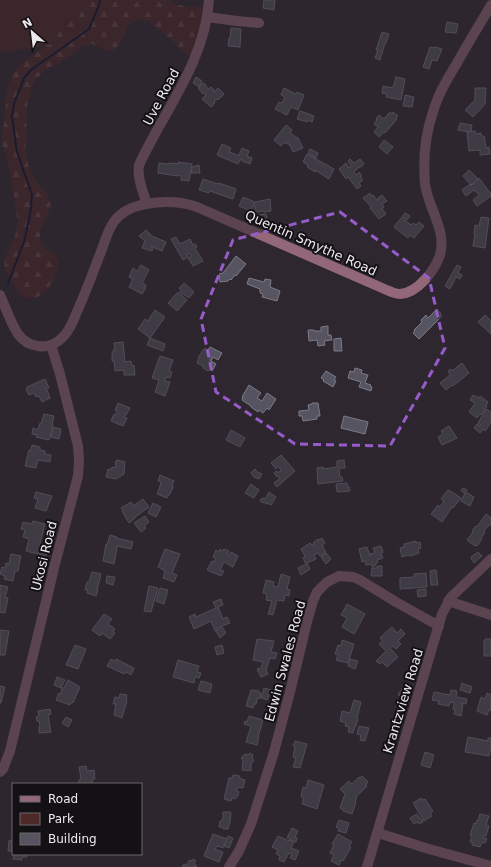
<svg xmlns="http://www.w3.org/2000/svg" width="491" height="867" viewBox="0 0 491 867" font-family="'DejaVu Sans',sans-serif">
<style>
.forest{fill:url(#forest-firs)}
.park{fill:#4d2927}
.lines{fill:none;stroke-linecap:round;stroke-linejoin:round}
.stream{stroke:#030f31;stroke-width:2}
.building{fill:#565460;stroke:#7c7a86}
.minor{stroke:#926879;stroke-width:10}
.marked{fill:none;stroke:#985bca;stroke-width:3;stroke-dasharray:8 5;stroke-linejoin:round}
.labels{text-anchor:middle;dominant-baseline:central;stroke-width:4;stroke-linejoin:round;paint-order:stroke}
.street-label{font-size:13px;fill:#ede8ed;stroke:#141115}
</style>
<defs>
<pattern id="forest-firs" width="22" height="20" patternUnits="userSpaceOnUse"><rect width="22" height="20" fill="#4d2927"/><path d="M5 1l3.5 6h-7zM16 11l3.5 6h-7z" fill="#674847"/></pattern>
</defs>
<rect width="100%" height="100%" fill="#2e272f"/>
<path class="forest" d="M80,0H169L176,4L188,7L195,6L208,9L196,55H189L182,50L169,38L149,21L138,20L129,23L121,42L115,50L108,51L93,44L81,47L59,64L47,68L36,79L32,87L27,105L26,135V157L31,174L39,185L47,193L51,205L45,221L40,231V240L46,250L54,254L59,261L57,268L52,283L44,293L36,298H27L22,296L16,288L5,271L4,260L15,236L18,223L9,166L6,155L2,143L7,89L12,76L18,66L45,46L72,17Z"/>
<path class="park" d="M0,0H80L72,17L45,46L0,53Z"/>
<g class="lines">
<path class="stream" d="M8,283L24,242L29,219L31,208L32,195L17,152L12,116L14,104L24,78L31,70L89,29L99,5L100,0"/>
</g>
<g class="building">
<path d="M264,0H275L274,10L263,8Z"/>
<path d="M447,22L458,24L456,33L445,32Z"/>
<path d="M231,28L241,29L240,47L228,46L229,38H230Z"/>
<path d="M382,32L389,34L386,43H385L380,60L375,58L378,50H376Z"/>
<path d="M430,47L435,48V47L442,49L437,61L432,60L429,69L423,67Z"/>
<path d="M196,77L202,81L199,87L193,83Z"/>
<path d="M396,77L405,79L401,100L386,97L387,94L382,93L383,86L393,88Z"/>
<path d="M203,83L205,84L208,89L211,87L214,90L213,91L214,92L218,88L224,94L218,100L217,99L214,102L215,103L211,107L202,99L206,95L204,93L203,94L198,88Z"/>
<path d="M284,88L296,94L297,92L304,95L298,110L291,107L287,115L275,109L279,102L282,103L285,97L281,95Z"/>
<path d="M475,88H486L485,104L473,117L465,110L475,100Z"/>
<path d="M405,95L414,97L412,107L403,106Z"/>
<path d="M300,111L314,116L312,122L308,120L307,122L297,119Z"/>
<path d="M390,112L392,114L393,112L398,116L396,118L397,119L385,133L384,132L379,137L374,132L378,127L374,124L377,120L376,119L379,115L384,119Z"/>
<path d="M460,123L472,125L471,131H469V132L458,130Z"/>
<path d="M286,125L292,130L290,133L298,138L303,148L293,152L290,145L286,143H283L281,146L274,140Z"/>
<path d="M475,131V134L481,133V136H484L486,148L489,147L490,154L480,155V150L469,151L467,132Z"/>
<path d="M384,140L393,147L387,154L379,147Z"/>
<path d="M222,144L231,148L229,152L237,155H239L242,148L249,151L247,156L252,158L250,164L242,161L243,160L241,159L238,164L217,155Z"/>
<path d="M310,149L318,153L316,158L308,153Z"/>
<path d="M307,154L334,169L329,179L315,170V172L307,167L308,165L303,162Z"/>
<path d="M350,159L354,163L360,159L364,164L359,168V167L354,172L356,175L359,172L361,175V178L363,180L359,183L361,186L357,189L348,177L346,179L339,169L346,163L349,168L351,166L348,161Z"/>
<path d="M178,162L192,164L189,181L181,180V176L179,175L178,176L158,173L159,163L168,164L169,163L178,164Z"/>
<path d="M199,165L200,173H191L192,167Z"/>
<path d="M469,170L478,179L471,185L463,176Z"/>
<path d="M479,178L491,194V196L477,206L473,200L479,195L477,192H476L474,190L466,196L462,190L470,184L471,186Z"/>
<path d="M203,179L218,184L219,183L236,189L233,199L210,191L209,193L199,190Z"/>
<path d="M370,193L372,196L373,195L377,200L379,199L378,198L382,195L387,201L382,204L384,207L382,209L386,214L379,219L370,208L371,207L363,198Z"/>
<path d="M243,197L255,202L251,211L239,206Z"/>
<path d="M270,199L271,211L264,212V211L256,212L254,205L255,202Z"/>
<path d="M405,213L410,216L407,220L405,218L403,220L404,221L405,220L411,225L413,223L416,225L419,222L424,226L414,238L410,235L408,238L394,227Z"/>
<path d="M266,214L267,218L263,219L264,222L258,223L256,215Z"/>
<path d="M481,217L489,218L485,248L473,246L475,234H474L475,225L479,226Z"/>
<path d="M146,230L152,236L166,242L162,251L152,247L151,248L153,249L152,251L142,248L145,241L139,236Z"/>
<path d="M176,237L180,244L190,239L193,245L195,244L197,247L195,248L203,261L193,266L188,258L191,257L190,253L187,255L188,257L183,260L171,239Z"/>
<path d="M236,256L246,264L236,276L235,275L231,280L230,279L228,281L220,282L219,274L223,273Z"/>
<path d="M141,265L149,270L142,283L146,285L145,287L146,288L142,294L129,287L133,279L129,277L133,268L137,271Z"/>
<path d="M457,265L461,267L458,273L462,275L460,279L456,277L450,289L445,286Z"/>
<path d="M249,278L264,282L265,279L271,280L270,287L280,291L277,301L262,297L263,294L260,293V289L247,284Z"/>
<path d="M184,283L194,292L189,298L180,292L181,290L179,288Z"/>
<path d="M178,292L187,300L177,311L168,303Z"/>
<path d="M155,310L165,317L150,338L138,329L145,319L148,321Z"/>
<path d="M436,310L437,311H438L441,313L440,314L442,316L419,339L413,333L415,331L414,330L422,322L421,320L426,315L428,318Z"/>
<path d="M485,315L491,321V334L478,322Z"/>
<path d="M328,326V335H331L332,340L324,341L325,345L318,346L317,340L309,341L308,330H314V331H321V327Z"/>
<path d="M150,338L165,344L163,351L147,345Z"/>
<path d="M341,338L342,351H334V339Z"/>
<path d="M123,342L125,362L131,361L132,366L134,365L135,375H124V370L115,371L114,361H112V353L113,352V350H115L114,343Z"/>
<path d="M210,347L222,353L218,360L213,357L211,361L216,364L212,371L209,370L208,371L203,368L204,367L197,363L199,358H198L203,350H204L205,348L208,350Z"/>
<path d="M160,356L173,360L169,371L172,372L170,378L166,377L165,381L170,382L165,396L155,392L159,380L152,378Z"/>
<path d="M462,363L469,373L453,386L452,385L446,390L440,383L450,375L448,371L451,369L452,371Z"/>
<path d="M355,368L362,370L361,373L368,375L365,383L371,385L370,386L372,387L371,391L359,387L361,382L348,378L350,371L354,372Z"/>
<path d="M326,371L336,377L334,380L336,381L333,387L323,381L324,380L321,378Z"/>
<path d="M45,379L49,388L45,389L46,391L47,390L50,398L42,402L39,396L36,397L34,393L29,395L26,390L27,387Z"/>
<path d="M249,385L261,393L257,398L262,401L267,393L276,399L269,410L267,408L263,413L259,410L258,412L251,407V406L242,400L243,397H242Z"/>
<path d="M473,395L479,398L480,396L488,402L486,405L487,406L481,415L480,414L477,418L469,412L475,403L470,400Z"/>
<path d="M118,403L130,408L126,415H125L124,417L127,418L123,426L111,421L114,414L116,415L117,411L115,410Z"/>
<path d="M312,403H318L320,416H317V419L303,421L302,416H299V411L309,410L308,405L312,404Z"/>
<path d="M486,409L491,412V422L485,431L483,429L480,433L474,428L477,424L480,426L481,425L478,423Z"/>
<path d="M44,414L54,416L52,425H53L49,440L36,437L37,435L32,434L33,428L38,430L40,423L41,424Z"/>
<path d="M344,416L368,422L365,434L341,428Z"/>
<path d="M449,426L457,438L442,445L438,437L443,434L441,431Z"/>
<path d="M53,427L61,429L59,439L51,437Z"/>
<path d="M231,430L245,438L240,447L226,440Z"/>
<path d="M32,445L40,447V450L45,451V454L51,455L50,462L38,460L36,468L25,466L29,450H31Z"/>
<path d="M281,455L295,471L277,487L274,483L280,478L278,476L277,477L274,473L277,471L278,473L281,470L278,466L276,469L271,463Z"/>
<path d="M117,460L125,462L124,474L116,479L106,477L108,469L110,470L111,468L117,466L115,464L116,461Z"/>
<path d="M344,460L345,468H339L340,477H342L343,481L318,484L317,468L323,467V469L337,467V461Z"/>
<path d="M255,469L257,472L262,474L259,479L254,477L251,473Z"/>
<path d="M160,475L174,481L172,485L173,486V488L170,494H169L167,498L157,494L160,486L161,482L158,481Z"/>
<path d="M347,483L348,487H349L350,491L337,492L336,484Z"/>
<path d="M251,484L259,490L254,498L245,493Z"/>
<path d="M463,488L467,490L466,492L474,497L470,506L461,501L465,493L461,491Z"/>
<path d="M448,490L452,492L461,498L453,508L452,507L442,522L431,514L438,505L440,507L444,501L441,499Z"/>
<path d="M36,492L52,496L46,511L35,508L38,499L34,498Z"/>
<path d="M269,492L276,497L271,505L267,503V504L263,502V503L260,501L262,498L265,499Z"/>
<path d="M143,499L149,507L135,517L134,519L129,523L122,511H123L121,508L131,502L133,506Z"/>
<path d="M153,503L161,507L156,517L148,513Z"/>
<path d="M486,514L491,518V524L489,526H488L484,531L485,532L481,538L482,539L477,546L476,545L475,546L467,540L473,532L472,531L476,526L477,527Z"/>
<path d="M145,516L149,522L144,526L146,528L141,532L134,523Z"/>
<path d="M33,521L45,524L39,547L48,549L46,556L26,551L29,539L23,537L25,530L21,529L23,522L32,524Z"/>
<path d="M110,535L117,537L116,538L133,542L131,549L117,546L116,548H117L114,564L103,561L106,544L107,545Z"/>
<path d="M322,538L325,543L322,545L326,553L320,556L318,553L314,555L316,559L307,563L310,569L301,575L298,568L306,564L303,558L305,556L301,549L310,543L312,545L314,544L313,543L318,539L319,540Z"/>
<path d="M416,541V543L420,542L421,548L418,549L419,553L410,556L408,555L402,557L400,548L404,547V544Z"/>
<path d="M381,546L383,552L381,553L383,558L377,560L378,562L376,563V565L372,567V564L366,565L365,561L362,562L359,549L367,547L370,556V554L375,553L373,548Z"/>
<path d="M165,549L180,554L172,573L177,575L174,582L163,578L165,572L164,571V570L158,567Z"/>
<path d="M220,549L223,551L224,549L229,551L227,555L229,556L231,552L238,556L233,567L224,562L220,570L224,571L221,576L207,570L212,561L214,562L216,558L213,557L216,550L219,552Z"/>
<path d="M478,552L482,556L474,563L471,559L472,558L471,557Z"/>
<path d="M326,553L331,559L326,564L321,557Z"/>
<path d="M11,554L21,556L18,571H15L13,581L4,579L5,576L0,574L2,567L5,568L6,563L9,564Z"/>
<path d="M377,566H382V576H371L372,568H377Z"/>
<path d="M436,570L438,585H431L430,571Z"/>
<path d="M92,572L101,574L97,590H98L96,596L87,593L88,590H85L87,582H89Z"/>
<path d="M426,573L427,587L400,589V578L414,577V574Z"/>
<path d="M281,574L290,577L287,589L290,590L289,596L285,595L284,601L277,600L273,615L268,614L272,601L266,600L267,594L263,593L266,580L274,582L273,586L278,587Z"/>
<path d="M107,576L115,577L113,585L106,583Z"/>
<path d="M0,585L8,587L5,597L8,598L5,613L0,612Z"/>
<path d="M149,586L158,588L151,612L144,611Z"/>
<path d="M160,588L168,590L164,604L156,601Z"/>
<path d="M426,589V596L418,597L417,590Z"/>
<path d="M221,599L223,605L218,607L223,619L227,617L230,623L217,628L218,630L215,631L211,621L194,629L189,617L195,614L196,617L216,608L213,602Z"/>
<path d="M347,604L365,614L354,634L342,627L347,618L341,615Z"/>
<path d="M104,614L112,619L108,624L115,629L113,631L115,633L110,639L102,633L100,636L92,630Z"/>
<path d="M222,627L226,633L220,638L216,631Z"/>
<path d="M392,627L397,633L401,629L405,634L398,641L401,644L396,649L392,646L390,648L398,657L387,667L382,662L380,664L376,661L386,651L379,644L383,641L380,638Z"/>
<path d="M0,630L9,631L5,655H0Z"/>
<path d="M257,639L274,641L271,652L277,653L275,659L270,658L266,670L268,674L261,677L257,669L261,668L263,662L253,660Z"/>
<path d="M485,639H491V656H484V641H485Z"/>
<path d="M342,640L354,644L348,663L336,660L338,655L335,654L338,645L341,646Z"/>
<path d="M75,645L86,649L78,669L66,665Z"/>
<path d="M222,645L224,653L217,655L215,647Z"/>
<path d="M111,659L115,661L116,659L134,668L131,675L126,672L124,674L107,666Z"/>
<path d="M350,659L358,661L355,669L348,666Z"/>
<path d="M178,660L199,666L197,672L201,673L199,678L195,677L194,683L173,677Z"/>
<path d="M57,677L65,680L61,688L54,685Z"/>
<path d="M68,680L80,687L73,703L72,702L70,705L56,700L59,693L61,694L62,688H64Z"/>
<path d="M201,681L212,684L210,693L198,690Z"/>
<path d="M462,683L472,687L470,693L460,690Z"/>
<path d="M0,686L5,687L1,703H0Z"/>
<path d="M403,687L410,691L406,699L398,695Z"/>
<path d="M264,688L271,690L267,700L261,698Z"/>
<path d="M251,690L259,691L258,692L261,693L260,698L257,699L256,704H254L253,708L246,706Z"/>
<path d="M451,690L457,691L456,697L467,699L466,704L461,703V704L463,705L461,716L454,714L455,710L453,709L454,703L450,702L449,706L438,704L439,701L432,700L434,692L450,695Z"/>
<path d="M487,693L491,695V710H489L487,715L477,711L481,697L485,699Z"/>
<path d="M120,694L127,695L126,701H127L122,718L114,715L116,704H113L115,697L119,698Z"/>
<path d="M354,700L361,702L357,718H358L356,726H355L353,733L348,732L349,727L345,726L346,723L340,721L342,711L350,713Z"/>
<path d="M50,709L51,714L48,715L51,732L39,733V727L40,726L39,721H37L36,717L39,716L38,711Z"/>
<path d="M249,716L263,720L258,737H259L257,745L246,742L251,726L244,724L245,721L247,722Z"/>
<path d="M66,717L72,720L68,727L62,723Z"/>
<path d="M359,726L369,728L365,741L360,740L361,738H360L361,735L357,734Z"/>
<path d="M468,737L488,741V738H491V746L489,756L465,752Z"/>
<path d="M295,741L307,744L300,768L293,767L296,758L293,757L295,747L293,746Z"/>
<path d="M425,752L434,755L430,768L421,765Z"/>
<path d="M250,753L253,755L252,758L254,760L251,764V771L242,770L243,760L241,758L245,754L248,755Z"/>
<path d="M86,766L87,771L94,770L95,779H92L93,784H79V780L81,779L79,767Z"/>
<path d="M233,775L240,776L239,778L245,780L243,788L238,787L237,790L236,789V791L239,792L238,796H237L235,799L232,798L231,801L224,799L229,778H232Z"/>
<path d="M362,776L368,782L366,785L367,786L357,796L355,802H356L352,814L343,811L344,810L340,808L345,794L340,789L349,781L352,784L359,777L360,778Z"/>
<path d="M308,780L324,785L317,809L302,804L304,797H301L303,787L306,788Z"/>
<path d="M421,798L422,800L425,799L433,811L430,813L432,816L424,821L413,803Z"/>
<path d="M223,812H230L231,813L230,822L228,829H223V827H219L220,821H222V819H223Z"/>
<path d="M417,814L421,820H422L423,822L419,824L417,822L414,824L410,818Z"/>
<path d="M480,814L489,816L486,825L489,826L486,836H484L483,838L487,839L485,843L482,842L480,847L472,845V842H470L472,835H470L474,823L476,824L477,820H478Z"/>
<path d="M339,820L349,823L346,833L338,831L339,828L336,827Z"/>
<path d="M292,828L298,831L295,837L297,838L296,842L287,838Z"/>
<path d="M213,834L227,839L223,848L217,846L215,849L223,852L219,862L204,856Z"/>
<path d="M338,834L352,842L349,846L351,847L343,861L341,860L339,865L331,861L334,855L330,853L334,845L332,844Z"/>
<path d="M228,836L233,838L229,848L224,846Z"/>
<path d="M278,836L289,841L290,840L294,842L291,848L299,851L295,860L290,858L292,854L289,853L284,862L279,860L280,856L276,854L278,850L272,847Z"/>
<path d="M9,840L13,841V851H8Z"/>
<path d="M14,854H27V857H22V860L13,859Z"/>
<path d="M193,859L196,861L194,864L197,866L196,867H182L184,864L186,865L190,860L191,861Z"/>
</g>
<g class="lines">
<g class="minor">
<path d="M207,17L237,21L259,23"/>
<path d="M147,204C143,192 137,178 139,165C144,154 150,143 156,132C179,91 206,49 209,0"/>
<path d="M0,295C6,308 10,322 18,334C23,341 30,345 38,346C48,348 56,344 63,337C69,331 73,322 76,314C86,292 94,270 102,249C106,238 110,224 119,216C137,200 175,199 197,207L389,291C392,292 396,294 400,294C418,293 435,270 440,255C447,230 428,208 425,184C423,160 425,135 433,112C438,94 448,78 457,63C468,43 480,24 491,5"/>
<path d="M448,601L491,615"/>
<path d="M0,772L3,769L10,751L55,564L78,476L79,461L78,446L60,374L51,345"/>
<path d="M378,833L429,849L491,866"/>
<path d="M229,867L239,851L251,824L274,752L290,692L307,622L313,601L317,592L327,582L339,576L353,577L360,580L396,602L439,626"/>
<path d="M367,867L442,614L451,597L491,559"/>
</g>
</g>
<path d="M0 0H491V867H0ZM340,212L429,278L445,348L390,446L295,444L216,392L201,319L233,240Z" fill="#2e272f" fill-opacity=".55" fill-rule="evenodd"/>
<path class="marked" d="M340,212L429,278L445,348L390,446L295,444L216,392L201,319L233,240Z"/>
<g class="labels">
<g class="street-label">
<text transform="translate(161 97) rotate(-62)">Uve Road</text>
<text transform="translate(311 243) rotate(24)">Quentin Smythe Road</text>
<text transform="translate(44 556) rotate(-76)">Ukosi Road</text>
<text transform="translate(285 661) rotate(-75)">Edwin Swales Road</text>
<text transform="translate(403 701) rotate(-73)">Krantzview Road</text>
</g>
</g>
<rect x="12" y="783" width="130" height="72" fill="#141115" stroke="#6b676b"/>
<rect x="20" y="796" width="20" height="6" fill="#926879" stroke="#6b676b"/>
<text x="48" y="803" font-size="12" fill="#ede8ed">Road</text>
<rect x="20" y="813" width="20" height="12" fill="#4d2927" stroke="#6b676b"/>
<text x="48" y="823" font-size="12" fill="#ede8ed">Park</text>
<rect x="20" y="833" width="20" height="12" fill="#565460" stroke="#6b676b"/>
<text x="48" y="843" font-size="12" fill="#ede8ed">Building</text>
<g transform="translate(32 32) rotate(332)" stroke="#141115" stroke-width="3" paint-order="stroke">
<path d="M0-3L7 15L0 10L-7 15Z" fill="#ede8ed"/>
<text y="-6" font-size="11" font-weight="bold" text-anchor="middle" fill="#ede8ed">N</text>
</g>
</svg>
